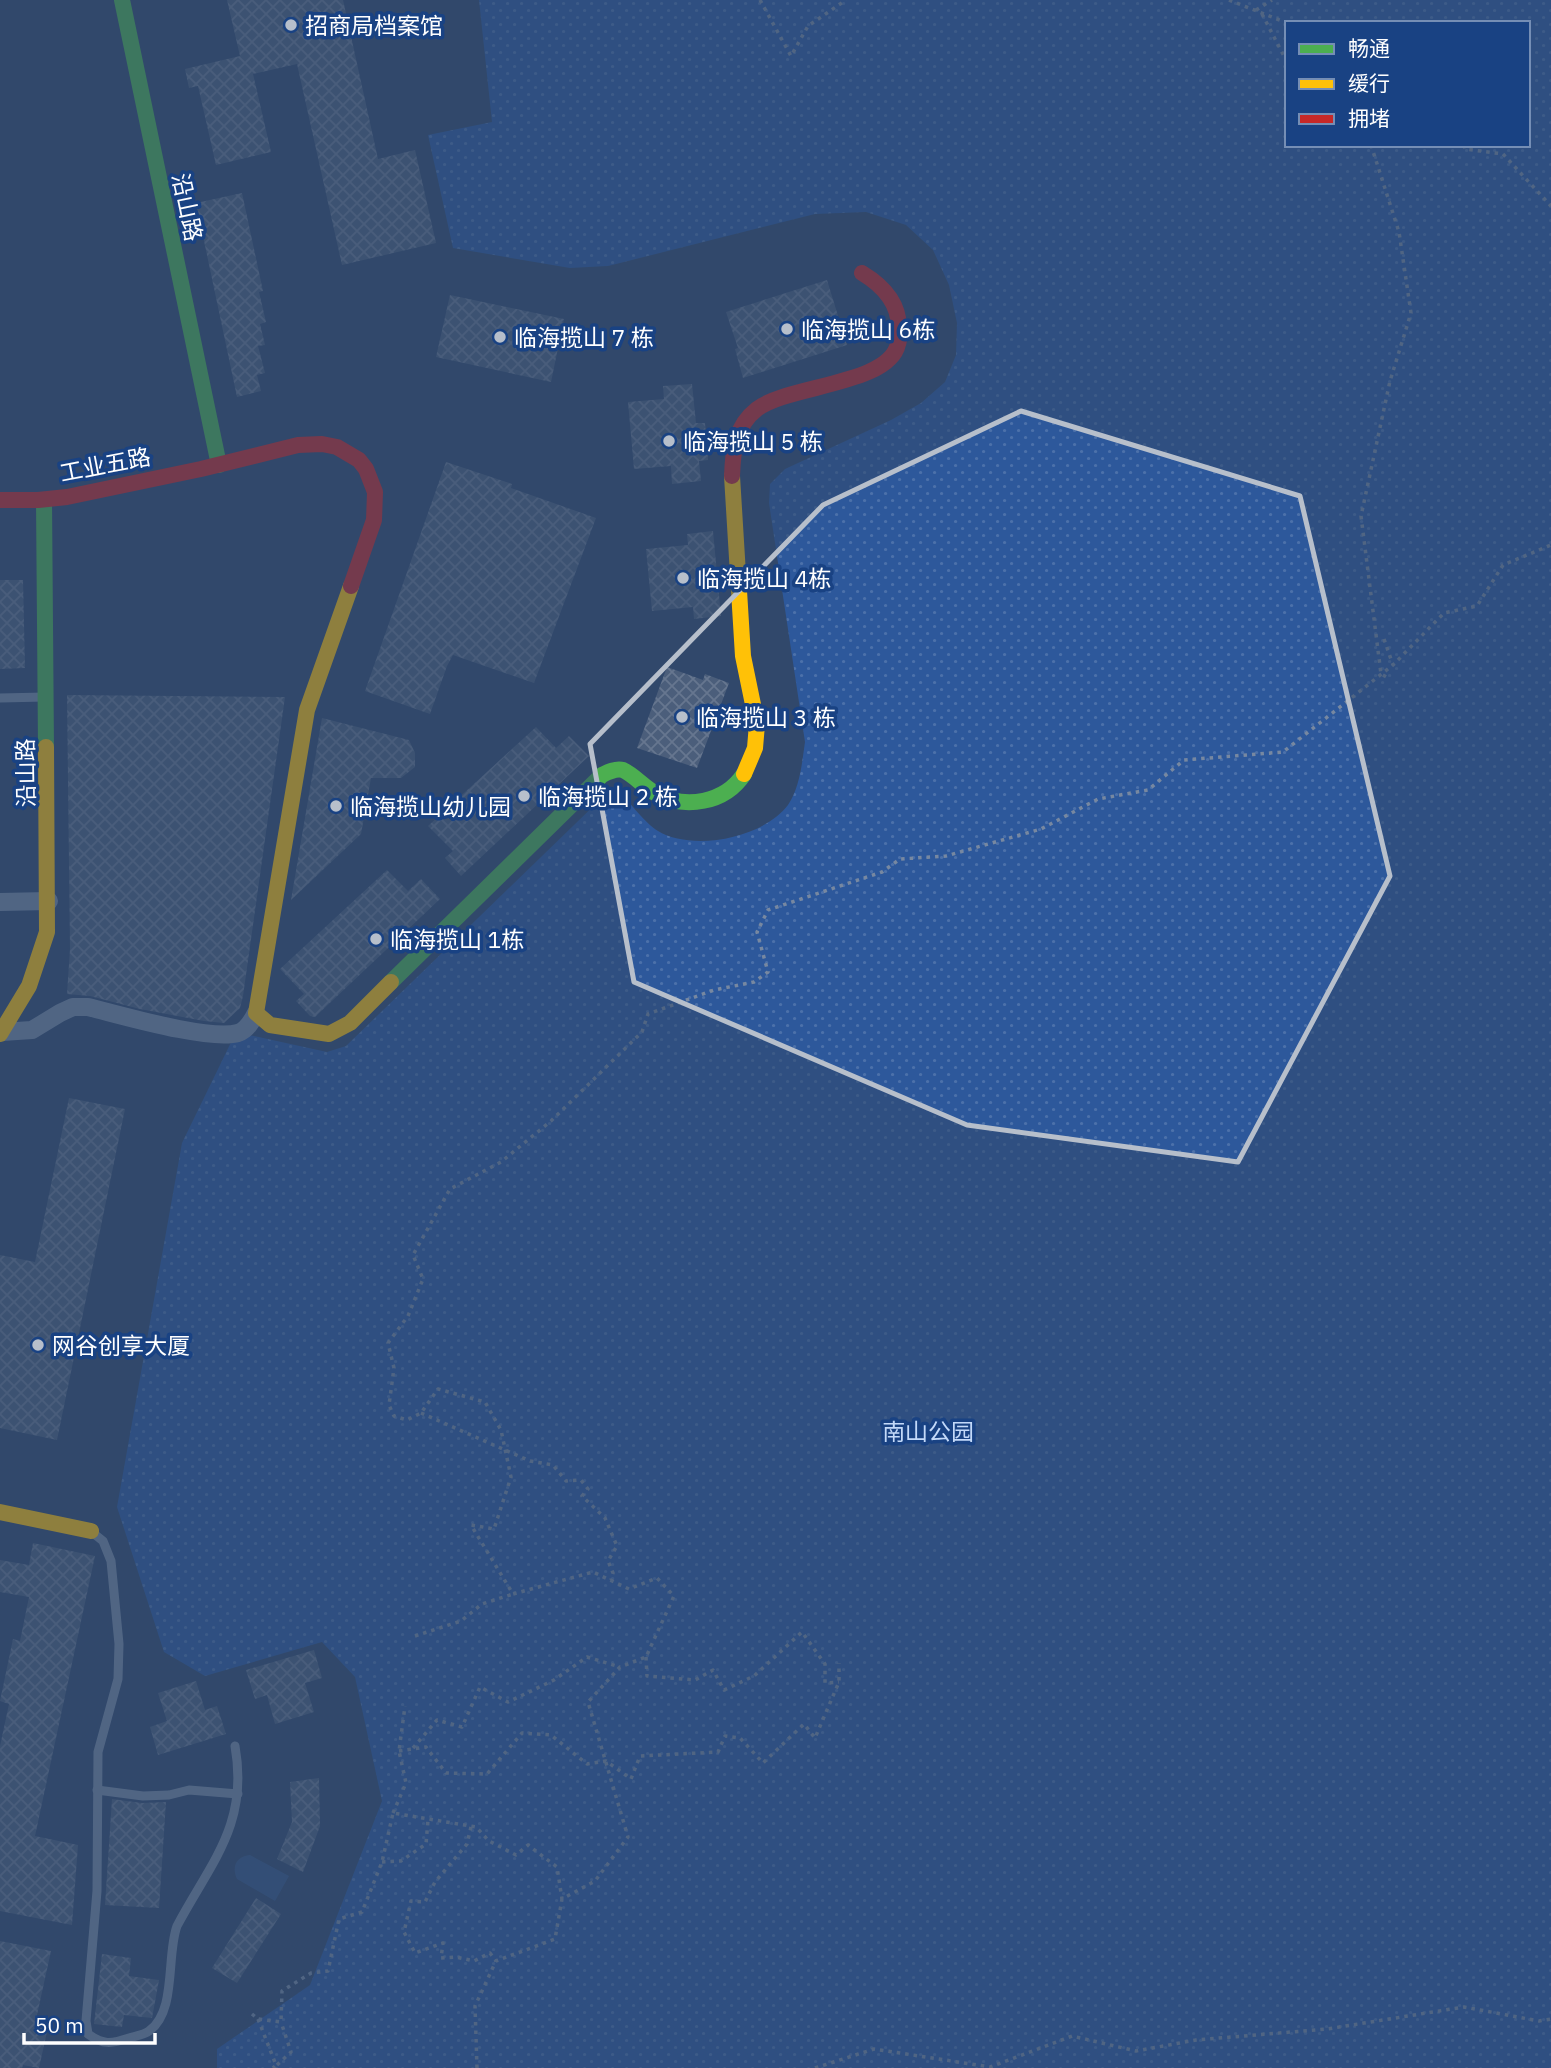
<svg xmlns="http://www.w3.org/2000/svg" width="1551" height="2068" viewBox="0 0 1551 2068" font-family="'IBM Plex Sans','Noto Sans SC',sans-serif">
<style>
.park{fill:url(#park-dots);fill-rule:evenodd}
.water{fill:#375684}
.building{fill:url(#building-cross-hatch)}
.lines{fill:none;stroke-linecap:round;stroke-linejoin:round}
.path{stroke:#7788a1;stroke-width:3.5;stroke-dasharray:3.5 5;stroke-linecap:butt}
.lane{stroke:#7788a1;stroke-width:9}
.street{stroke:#7788a1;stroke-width:18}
.fast{stroke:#4caf50;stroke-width:16}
.slow{stroke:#ffc107;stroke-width:16}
.jam{stroke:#c62828;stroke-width:16}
.marked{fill:none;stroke:#b7bfcb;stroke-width:5;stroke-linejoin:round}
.poi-dot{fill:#b7bfcb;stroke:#194283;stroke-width:2.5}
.labels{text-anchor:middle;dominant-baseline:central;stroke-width:7;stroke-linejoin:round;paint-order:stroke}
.poi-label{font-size:23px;fill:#fff;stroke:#194283;text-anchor:start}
.street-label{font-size:23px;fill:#fff;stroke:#194283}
.park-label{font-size:23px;fill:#c3d9f9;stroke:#194283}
</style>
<defs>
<pattern id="park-dots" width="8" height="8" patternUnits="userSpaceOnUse" patternTransform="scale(1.75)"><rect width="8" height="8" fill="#2d589b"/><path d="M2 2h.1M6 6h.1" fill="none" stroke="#4c71aa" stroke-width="1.8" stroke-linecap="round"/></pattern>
<pattern id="building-cross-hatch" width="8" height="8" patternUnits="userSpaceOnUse" patternTransform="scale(1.75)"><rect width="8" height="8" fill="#4b5e7b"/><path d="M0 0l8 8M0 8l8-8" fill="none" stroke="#66768f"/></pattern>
</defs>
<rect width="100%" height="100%" fill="#31486b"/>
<path class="park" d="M479,0H1551V2068H217V2049L310,1985L382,1801L355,1677L322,1642L205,1676L164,1652L117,1507L182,1143L238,1028L240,1033L327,1052L346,1046L607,793L620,792C630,803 646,824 658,831C693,852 763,838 788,805C800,787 802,763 805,742L769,503L770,484L785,469L891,420L921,403L945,382L956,355L957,323L949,285L933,250L906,225L866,212L815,214L608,266L570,268L453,248L428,135L492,122ZM1287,23H1528V145H1287Z"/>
<path class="water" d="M250,1855L289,1876L275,1901L237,1879C231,1866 237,1856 250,1855Z"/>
<g class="building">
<path d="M227,0H343L378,159L415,150L436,243L342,265L297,64L253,74L271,152L216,165L198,86L189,88L185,69L240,56Z"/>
<path d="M242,193L263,291L259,292L266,322L260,324L265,345L258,346L265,373L257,375L261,391L237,397L196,203Z"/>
<path d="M827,280L847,345L743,378L735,349L738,348L726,312Z"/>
<path d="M450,295L564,319L551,382L436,357Z"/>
<path d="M692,384L696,423H705L708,460L699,461L701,481L672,484L671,466L634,469L628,402L664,399L663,386Z"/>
<path d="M446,462L512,484L511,488L596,518L534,683L453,655L447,666L430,714L365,691Z"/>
<path d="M713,531L721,616L694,619L693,607L652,611L646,549L688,545L687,534Z"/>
<path d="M0,580H23L25,668L0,669Z"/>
<path d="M667,667L703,680L705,674L729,683L697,768L637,748Z"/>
<path d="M67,695L285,697L243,996L240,1008L224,1023L204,1021L140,1009L90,996L67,994L70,949Z"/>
<path d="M322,718L409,740L415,753V767L401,778H371L361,834L291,900Z"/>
<path d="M536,727L556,748L569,736L589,756L461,876L445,858L453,851L428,826Z"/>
<path d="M387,870L408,891L421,879L440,899L315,1017L310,1016L296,1001L304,994L280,969Z"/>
<path d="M69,1098L125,1109L57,1440L0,1428V1255L35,1262Z"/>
<path d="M33,1543L95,1556L35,1836L78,1845L72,1925L0,1911V1746L9,1704L0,1701L13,1639L20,1641L29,1597L0,1592V1560L29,1565Z"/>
<path d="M314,1650L322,1678L305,1683L314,1712L275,1724L267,1695L255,1699L246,1670Z"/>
<path d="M196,1681L205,1710L217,1706L226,1734L158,1755L150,1727L167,1721L158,1693Z"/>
<path d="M319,1778L320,1826L303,1872L277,1859L292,1822L290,1782Z"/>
<path d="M112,1799L142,1803L166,1802L159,1908L105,1905Z"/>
<path d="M256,1898L281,1914L237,1983L212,1968Z"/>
<path d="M0,1941L51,1951L35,2024L48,2027L39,2068L23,2065L22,2068H0Z"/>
<path d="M102,1954L131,1958L129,1976L159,1980L152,2018L124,2015L122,2027L94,2024Z"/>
</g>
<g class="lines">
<g class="path">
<path d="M760,0L791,56L808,26L846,0"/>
<path d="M1229,0L1287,23"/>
<path d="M1256,10L1272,0"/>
<path d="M1262,14L1287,62"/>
<path d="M1371,145L1399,232L1411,313L1390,381L1361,516L1381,674L1388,678"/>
<path d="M1464,145L1465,149L1503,154L1551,206"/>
<path d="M1384,639L1393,665"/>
<path d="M421,1413L530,1461L553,1465L566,1481L581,1480L588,1489L582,1496L605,1518L617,1546L608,1561L613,1573L611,1580"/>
<path d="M415,1636L461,1621L482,1604L513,1594"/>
<path d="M646,1657L647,1676L695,1680L713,1670L724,1690L754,1676L802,1632L825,1664V1683L839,1682"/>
<path d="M413,1748L437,1720L462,1727L480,1687L508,1702L554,1680L587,1657L620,1667"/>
<path d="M399,1751L426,1747L446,1773L487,1774L522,1733L551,1735L587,1764L606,1761L631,1779L640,1756L718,1752L725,1736L740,1738L763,1763L804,1724L815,1738L839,1682V1663"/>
<path d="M393,1813L406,1783L399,1751L405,1706"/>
<path d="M471,1827L467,1844L435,1882L425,1902L411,1901L404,1932L415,1953L443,1943L441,1958L456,1957L474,1961L490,1953L496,1961"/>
<path d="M382,1862L401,1861L426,1844L428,1820"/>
<path d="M252,2014L258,2019L281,2022L282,1991L311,1973L328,1971L339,1919L362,1912L382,1862L393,1813L476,1827L489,1841L516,1855L528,1845L557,1867L562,1899"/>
<path d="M258,2019L276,2065L273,2068"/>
<path d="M277,2065L291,2052L281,2022"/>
<path d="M477,2068L475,2006L496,1961L555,1939L562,1899L595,1881L628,1837L588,1702L620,1667L646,1657L674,1596L657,1578L629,1589L593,1572L513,1594L471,1525L494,1529L511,1477L501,1430L485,1402L438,1389L421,1413L407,1420L394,1416L389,1405L394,1368L388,1343L408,1316L423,1279L413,1255L450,1189L501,1162L551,1121L642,1032L648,1014L714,990L754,982L768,972L757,932L768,910L882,872L900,859L946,856L1041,829L1098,799L1148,790L1184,760L1283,752L1393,665L1444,613L1477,606L1503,565L1551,545"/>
<path d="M815,2068L874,2049L990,2067L1072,2036L1136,2051L1196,2040L1327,2029L1464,2007L1539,2021L1551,2019"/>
</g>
<g class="lane">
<path d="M0,698L45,697"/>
<path d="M93,1533L103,1541L111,1561L119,1644L118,1679L98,1752L97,1891L86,2021L88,2034C103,2045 111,2044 129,2038C135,2036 144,2035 149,2031C177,2011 166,1956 177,1926C211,1862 249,1825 235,1746"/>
<path d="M97,1790L143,1796L169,1795L189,1790L238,1794"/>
</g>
<g class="street">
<path d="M0,902L49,901"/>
<path d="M2,1032L32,1030L60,1013L73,1007H88C121,1015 209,1041 238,1033C247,1030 252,1021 256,1013"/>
</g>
<g class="fast">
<path d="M122,0L219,465"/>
<path d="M44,500L46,747"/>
<path d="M391,982L602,775C608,772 616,768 623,770C634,775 644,787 655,793C685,810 725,803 744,774"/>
</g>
<g class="slow">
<path d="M732,476L743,656L757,724L755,748L744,774"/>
<path d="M351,586L307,710L256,1013L270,1025L329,1034L350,1023L391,982"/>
<path d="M0,1034L29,986L47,932L46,747"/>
<path d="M0,1512L91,1531"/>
</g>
<g class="jam">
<path d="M732,476C733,450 735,426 757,409C788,385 889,385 898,344C900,339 899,333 899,328C899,303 882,285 862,273"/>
<path d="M0,500H38L67,497L201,469L298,445L322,444L337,447L359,460L366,469L375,492L374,520L351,586"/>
</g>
</g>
<path d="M0 0H1551V2068H0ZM1021,411L1300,496L1390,876L1238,1162L967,1125L634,982L590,744L823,505Z" fill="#31486b" fill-opacity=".55" fill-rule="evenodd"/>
<path class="marked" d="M1021,411L1300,496L1390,876L1238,1162L967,1125L634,982L590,744L823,505Z"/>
<g class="poi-dot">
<circle cx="291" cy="25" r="7"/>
<circle cx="787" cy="329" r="7"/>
<circle cx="500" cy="337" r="7"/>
<circle cx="669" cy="441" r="7"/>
<circle cx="683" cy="578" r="7"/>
<circle cx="682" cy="717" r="7"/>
<circle cx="524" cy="796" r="7"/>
<circle cx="336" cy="806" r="7"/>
<circle cx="376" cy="939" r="7"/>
<circle cx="38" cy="1345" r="7"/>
</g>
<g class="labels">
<g class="poi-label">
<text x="305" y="25">招商局档案馆</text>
<text x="801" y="329">临海揽山 6栋</text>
<text x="514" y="337">临海揽山 7 栋</text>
<text x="683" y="441">临海揽山 5 栋</text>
<text x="697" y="578">临海揽山 4栋</text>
<text x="696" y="717">临海揽山 3 栋</text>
<text x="538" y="796">临海揽山 2 栋</text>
<text x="350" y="806">临海揽山幼儿园</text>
<text x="390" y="939">临海揽山 1栋</text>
<text x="52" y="1345">网谷创享大厦</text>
</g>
<g class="street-label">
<text transform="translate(188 207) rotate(78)">沿山路</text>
<text transform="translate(105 464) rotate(-11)">工业五路</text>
<text transform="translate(25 773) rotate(-91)">沿山路</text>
</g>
<g class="park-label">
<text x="928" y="1431">南山公园</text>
</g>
</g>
<rect x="1285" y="21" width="245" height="126" fill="#194283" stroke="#758eb5" stroke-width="2"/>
<rect x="1299" y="44" width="35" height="10" fill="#4caf50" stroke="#758eb5" stroke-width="2"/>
<text x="1348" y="56" font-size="21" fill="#ffffff">畅通</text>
<rect x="1299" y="79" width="35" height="10" fill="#ffc107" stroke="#758eb5" stroke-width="2"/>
<text x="1348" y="91" font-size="21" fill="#ffffff">缓行</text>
<rect x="1299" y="114" width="35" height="10" fill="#c62828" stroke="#758eb5" stroke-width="2"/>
<text x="1348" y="126" font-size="21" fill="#ffffff">拥堵</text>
<path d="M24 2033v10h131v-10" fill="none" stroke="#ffffff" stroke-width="3.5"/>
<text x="35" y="2033" font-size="21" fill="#ffffff" stroke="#194283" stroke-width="5" paint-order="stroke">50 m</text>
</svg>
